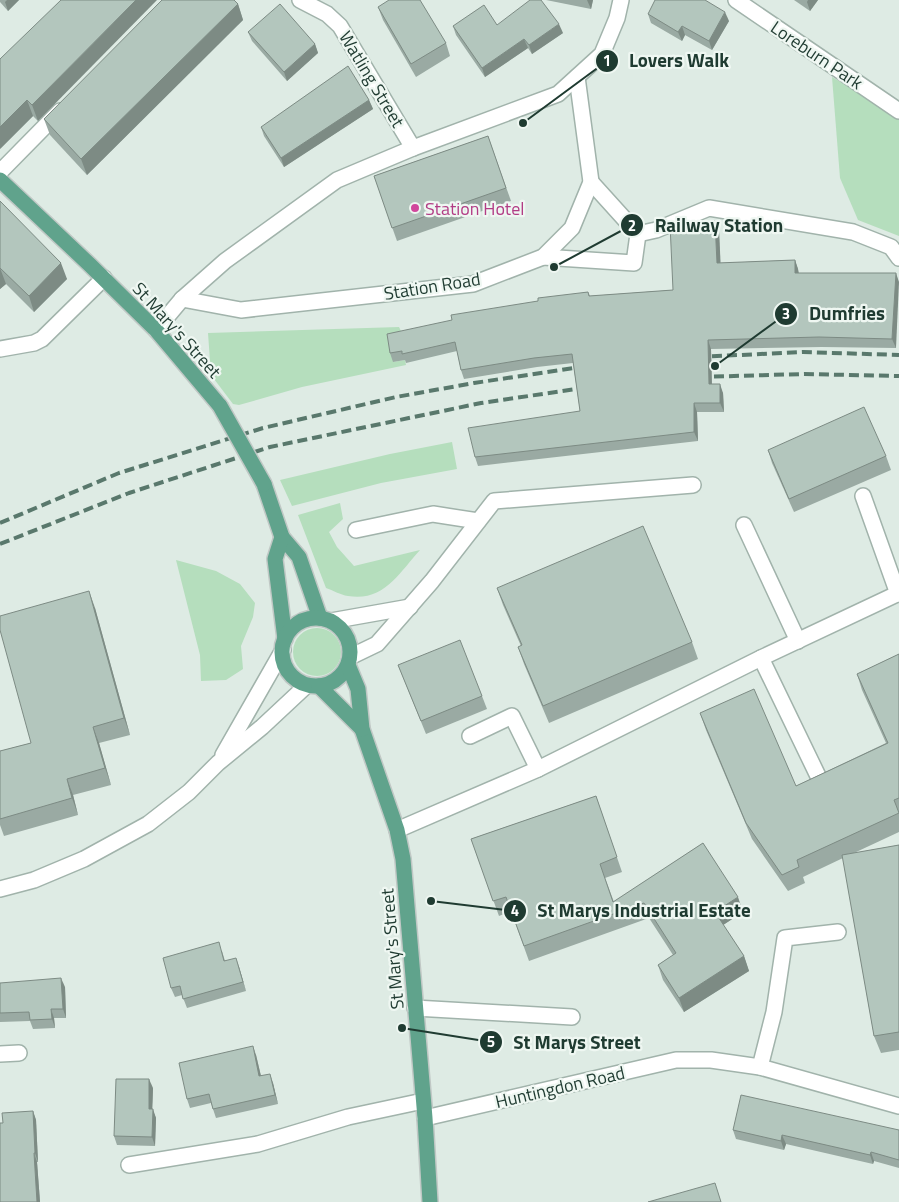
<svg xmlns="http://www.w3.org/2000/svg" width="899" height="1202" viewBox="0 0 899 1202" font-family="'Titillium Web',sans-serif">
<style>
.green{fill:#b5debd}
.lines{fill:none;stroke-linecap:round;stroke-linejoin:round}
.minor-casing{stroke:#a1b3ab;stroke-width:18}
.major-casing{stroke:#c0c8c5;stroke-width:18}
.minor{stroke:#fff;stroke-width:15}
.major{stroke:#60a38c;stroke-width:15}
.rail{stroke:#59786c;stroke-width:4;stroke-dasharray:10 5;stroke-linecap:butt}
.major-bridge-casing{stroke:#c0c8c5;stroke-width:18;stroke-linecap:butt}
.major-bridge{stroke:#60a38c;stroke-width:15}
.wall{fill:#9aaaa3}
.shaded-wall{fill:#7d8b84}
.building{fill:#b3c6bd;stroke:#7d8b84}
.hotel-dot{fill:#d1479c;stroke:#eff7f2;stroke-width:2}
.labels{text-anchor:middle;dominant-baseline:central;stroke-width:4.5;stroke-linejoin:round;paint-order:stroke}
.street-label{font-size:18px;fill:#1f3b31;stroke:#eff7f2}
.hotel-label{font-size:18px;fill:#b23c85;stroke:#eff7f2;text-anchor:start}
.leader{fill:none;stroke:#1f3b31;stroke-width:2}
.callout-dot{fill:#1f3b31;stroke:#eff7f2;stroke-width:2}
.mark-label{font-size:15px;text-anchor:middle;font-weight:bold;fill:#fff}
.callout-label{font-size:19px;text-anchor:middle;font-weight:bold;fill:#1f3b31;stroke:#eff7f2;stroke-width:4.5;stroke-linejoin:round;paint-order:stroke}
</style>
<rect width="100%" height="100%" fill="#deebe4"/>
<g class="green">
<path d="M832,77L899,116V236L858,220L840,178Z"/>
<path d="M399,327L402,333L393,362L405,360L406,365L302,387L239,405L233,404L211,375L208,333Z"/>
<path d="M452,442L457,469L381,483L292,506L280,480L390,454Z"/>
<path d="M340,503L343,519L329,532L337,547L354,566L420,550C399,573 384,602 348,596C340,595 333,590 326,588L298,515Z"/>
<path d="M176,560L216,571L240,584L255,603L253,617L241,646L243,669L226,680L201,681L200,655Z"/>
<circle cx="317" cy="652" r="24"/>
</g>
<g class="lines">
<g class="minor-casing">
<g id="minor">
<path d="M300,0L327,14L340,26L413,148"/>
<path d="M736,0L899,111"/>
<path d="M0,172L60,111"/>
<path d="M638,234L656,230L709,208L853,232L891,247L899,258"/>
<path d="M543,257L634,263L638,234L591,182"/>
<path d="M182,299L241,310L473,284L543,257L572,228L591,182L577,77"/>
<path d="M156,330L182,299L225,261L337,180L413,148L558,94L602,54L617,18L621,0"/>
<path d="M0,349L34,343L42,339L104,278"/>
<path d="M863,496L898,594"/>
<path d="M744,525L798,641"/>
<path d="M356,530L433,514L478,521"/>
<path d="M331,621L410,607"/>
<path d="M350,657L377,644L432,581L494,501L693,485"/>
<path d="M761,658L818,776"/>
<path d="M470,736L512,716L538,769"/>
<path d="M223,755L283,650"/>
<path d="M397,830L538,769L761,658L899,593"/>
<path d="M0,889L34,880L84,859L148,824L189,792L218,763L262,727L307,685"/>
<path d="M415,1008L572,1017"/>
<path d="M0,1054L19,1053"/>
<path d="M760,1067L774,1012L785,938L838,932"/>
<path d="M425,1118L676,1060H711L760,1067L899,1106"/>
<path d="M129,1165L258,1144L348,1117L423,1101"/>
</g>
</g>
<g class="major-casing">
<g id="major">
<path d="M0,180L90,265L156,330L220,406"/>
<path d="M264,484L282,537L299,557L320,618"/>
<path d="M282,537L275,559L285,639"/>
<circle cx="316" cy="652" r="34"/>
<path d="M348,665L358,689L362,729L397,830L403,859L425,1118L430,1202"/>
<path d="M319,686L362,729"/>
</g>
</g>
<use href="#minor" class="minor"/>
<use href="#major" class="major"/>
<g class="rail">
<path d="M697,357L803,352L899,355"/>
<path d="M699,377L804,374L899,376"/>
<path d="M0,523L119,473L263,428L396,397L474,383L587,366"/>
<path d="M0,544L129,493L270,447L481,403L590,387"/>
</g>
<g class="major-bridge-casing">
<path id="major-bridge" d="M220,406L264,484"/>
</g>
<use href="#major-bridge" class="major-bridge"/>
</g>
<g class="wall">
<path d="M0,0H19L8,11L0,2Z"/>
<path d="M61,0L38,121L33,116L0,149Z"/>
<path d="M546,0H593L591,9Z"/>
<path d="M794,0H818L810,11Z"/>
<path d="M238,4L243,20L87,175L50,135L44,119Z"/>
<path d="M378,7L446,43L450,56L416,77L383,20Z"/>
<path d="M648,14L729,21L712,50L685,35L682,41L651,23Z"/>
<path d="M497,25L563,33L532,54L528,48L485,77L456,35L453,26Z"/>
<path d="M248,32L315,44L318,53L287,81L252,41Z"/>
<path d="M369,100L373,109L284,167L264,136L261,127Z"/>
<path d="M488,136L511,201L397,241L374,176Z"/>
<path d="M0,201L67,279L34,312L6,284L0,289Z"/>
<path d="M715,221L719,230L720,263L795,260L798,269L799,273H896V348L822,347L711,349L712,384L723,393L724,412H697L698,441L478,466L475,457L580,411L573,363L537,367L464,379L461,370L457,351L406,363L405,360L393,362L390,353L538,301L588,292L590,296L673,290Z"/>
<path d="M768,450L886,456L891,470L794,512L772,463Z"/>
<path d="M497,588L692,642L698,659L549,723L524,664L518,647L521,646L503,605Z"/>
<path d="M95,608L130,735L99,743L111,785L73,795L78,815L4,836L0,825V751L31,743Z"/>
<path d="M899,654V832L854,853L899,845V1050L881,1053L874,1036L843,858L803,877L805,883L788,891L752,839L706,730L700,713L796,786L886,743L862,690L857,674Z"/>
<path d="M398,665L482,696L487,709L426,734Z"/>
<path d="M596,796L622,872L605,878L614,902L703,843L743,912L723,925L744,956L749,971L684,1012L663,980L658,965L673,955L649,918L529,961L511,911L499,916L471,839Z"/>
<path d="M222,951L225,961L239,967L246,991L187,1008L182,995L175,997L171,988Z"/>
<path d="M0,983L65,987L66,1018H54L55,1028L33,1029L30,1021L0,1022Z"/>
<path d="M256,1055L261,1076L273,1083L278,1104L216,1118L211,1103L190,1108L187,1099Z"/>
<path d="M153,1088L152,1109L156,1118L155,1146L117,1145L114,1136Z"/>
<path d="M33,1111L36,1120L38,1162H37L40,1202H0L3,1123Z"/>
<path d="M733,1130H899V1168L874,1161L873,1164L786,1144L784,1150L736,1139Z"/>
</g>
<g class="shaded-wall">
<path d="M7,0H19L8,11L5,2Z"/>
<path d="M136,0H157L38,121L32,105Z"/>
<path d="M587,0H593L591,9Z"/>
<path d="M808,0H818L810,11L807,2Z"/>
<path d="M238,4L243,20L87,175L81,159Z"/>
<path d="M725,12L729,21L712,50L709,41Z"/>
<path d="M559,24L563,33L532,54L529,45Z"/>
<path d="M682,26L685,35L682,41L678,32Z"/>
<path d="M524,39L528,48L485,77L482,68Z"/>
<path d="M315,44L318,53L287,81L284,72Z"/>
<path d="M27,100L33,116L0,149V127Z"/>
<path d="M369,100L373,109L284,167L281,158Z"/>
<path d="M715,221L719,230L721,272L717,263Z"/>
<path d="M795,260L798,269L799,282L795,273Z"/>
<path d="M61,263L67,279L34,312L29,296Z"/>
<path d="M0,268L6,284L0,289Z"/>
<path d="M896,273L899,282L896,348L892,339Z"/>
<path d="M708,340L711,349L712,393L709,384Z"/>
<path d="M720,384L723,393L724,412L720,403Z"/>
<path d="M694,403L697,412L698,441L694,432Z"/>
<path d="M89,591L95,608L130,735L124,718Z"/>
<path d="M93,727L99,743L111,785L105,768Z"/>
<path d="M67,779L73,795L78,815L72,798Z"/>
<path d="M738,897L743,912L720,927L715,912Z"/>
<path d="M744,956L749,971L684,1012L679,998Z"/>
<path d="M236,958L239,967L246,991L243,982Z"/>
<path d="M61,978L65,987L66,1018L63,1009Z"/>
<path d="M51,1009L54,1018L55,1028L52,1019Z"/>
<path d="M253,1046L256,1055L263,1085L259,1076Z"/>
<path d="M270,1074L273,1083L278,1104L275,1095Z"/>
<path d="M149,1079L153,1088L152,1118L149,1109Z"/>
<path d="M153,1109L156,1118L155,1146L152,1137Z"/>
<path d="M33,1111L36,1120L38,1162L35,1153Z"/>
<path d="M782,1135L786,1144L784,1150L781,1141Z"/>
<path d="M871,1152L874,1161L873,1164L870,1155Z"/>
<path d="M34,1153L37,1162L40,1202H37Z"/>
</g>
<g class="building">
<path d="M61,0H136L32,105L27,100L0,127V59Z"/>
<path d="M162,0H234L238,4L81,159L44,119Z"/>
<path d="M389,0H420L446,43L411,64L378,7Z"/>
<path d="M530,0H541L559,24L529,45L524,39L482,68L453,26L484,5L497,25Z"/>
<path d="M655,0H705L725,12L709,41L682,26L678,32L648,14Z"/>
<path d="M280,4L315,44L284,72L248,32Z"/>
<path d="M348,66L369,100L281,158L261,127Z"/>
<path d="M488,136L506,188L392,228L374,176Z"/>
<path d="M0,201L61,263L29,296L0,268Z"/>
<path d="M715,221L717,263L795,260V273H896L892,339L819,337L708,340L709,384H720V403H694V432L475,457L468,428L580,411L572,354L534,358L461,370L455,342L402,354V351L390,353L387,334L452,320L451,315L538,301V298L588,292L589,296L673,290L670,224Z"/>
<path d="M864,407L886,456L789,499L768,450Z"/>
<path d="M643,526L692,642L543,706L518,647L522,645L497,588Z"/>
<path d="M89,591L124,718L93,727L105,768L67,779L72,798L0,819V751L31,743L0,630V616Z"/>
<path d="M460,640L482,696L421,721L398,665Z"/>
<path d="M899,654V798L894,800L899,813L797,860L799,867L782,875L746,823L700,713L754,689L796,786L888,743L857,674Z"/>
<path d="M596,796L617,857L600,864L613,902L703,843L738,897L715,912L744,956L679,998L658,965L676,953L644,903L524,946L506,897L493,901L471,839Z"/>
<path d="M899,845V1032L874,1036L842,855Z"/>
<path d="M219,942L224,961L236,958L243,982L183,999L180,986L171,988L163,958Z"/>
<path d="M61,978L63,1009H51L52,1019L30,1020L29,1012L0,1013V983Z"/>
<path d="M253,1046L259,1076L270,1074L275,1095L213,1109L209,1094L187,1099L179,1063Z"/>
<path d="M116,1079H149V1109H153L152,1137L114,1136Z"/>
<path d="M741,1095L899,1130V1160L871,1152L870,1155L782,1135L781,1141L733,1130Z"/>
<path d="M33,1111L35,1153H34L37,1202H0V1123H3L2,1113Z"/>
<path d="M715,1183L721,1202H648Z"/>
</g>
<circle class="hotel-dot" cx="415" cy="208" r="5"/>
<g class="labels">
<g class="street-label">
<text transform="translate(817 55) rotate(34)">Loreburn Park</text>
<text transform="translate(372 79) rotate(59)">Watling Street</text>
<text transform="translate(432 286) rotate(-9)">Station Road</text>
<text transform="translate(177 330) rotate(48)">St Mary's Street</text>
<text transform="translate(392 949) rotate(-95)">St Mary's Street</text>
<text transform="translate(560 1087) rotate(-13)">Huntingdon Road</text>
</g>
<g class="hotel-label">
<text x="425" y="208">Station Hotel</text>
</g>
</g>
<path class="leader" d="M523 123L607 61M554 267L632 225M715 366L786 314M431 901L515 911M402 1028L491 1042"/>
<g class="callout-dot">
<circle cx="523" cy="123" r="5"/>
<circle cx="554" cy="267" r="5"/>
<circle cx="715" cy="366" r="5"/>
<circle cx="431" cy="901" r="5"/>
<circle cx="402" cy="1028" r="5"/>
<circle cx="607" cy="61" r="12"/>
<circle cx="632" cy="225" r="12"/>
<circle cx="786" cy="314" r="12"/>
<circle cx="515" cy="911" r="12"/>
<circle cx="491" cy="1042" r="12"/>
</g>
<g class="mark-label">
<text x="607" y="66">1</text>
<text x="632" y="231">2</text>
<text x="786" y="319">3</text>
<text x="515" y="916">4</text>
<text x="491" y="1047">5</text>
</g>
<g class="callout-label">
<text x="679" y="67">Lovers Walk</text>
<text x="719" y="232">Railway Station</text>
<text x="847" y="320">Dumfries</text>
<text x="644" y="917">St Marys Industrial Estate</text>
<text x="577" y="1049">St Marys Street</text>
</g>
</svg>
